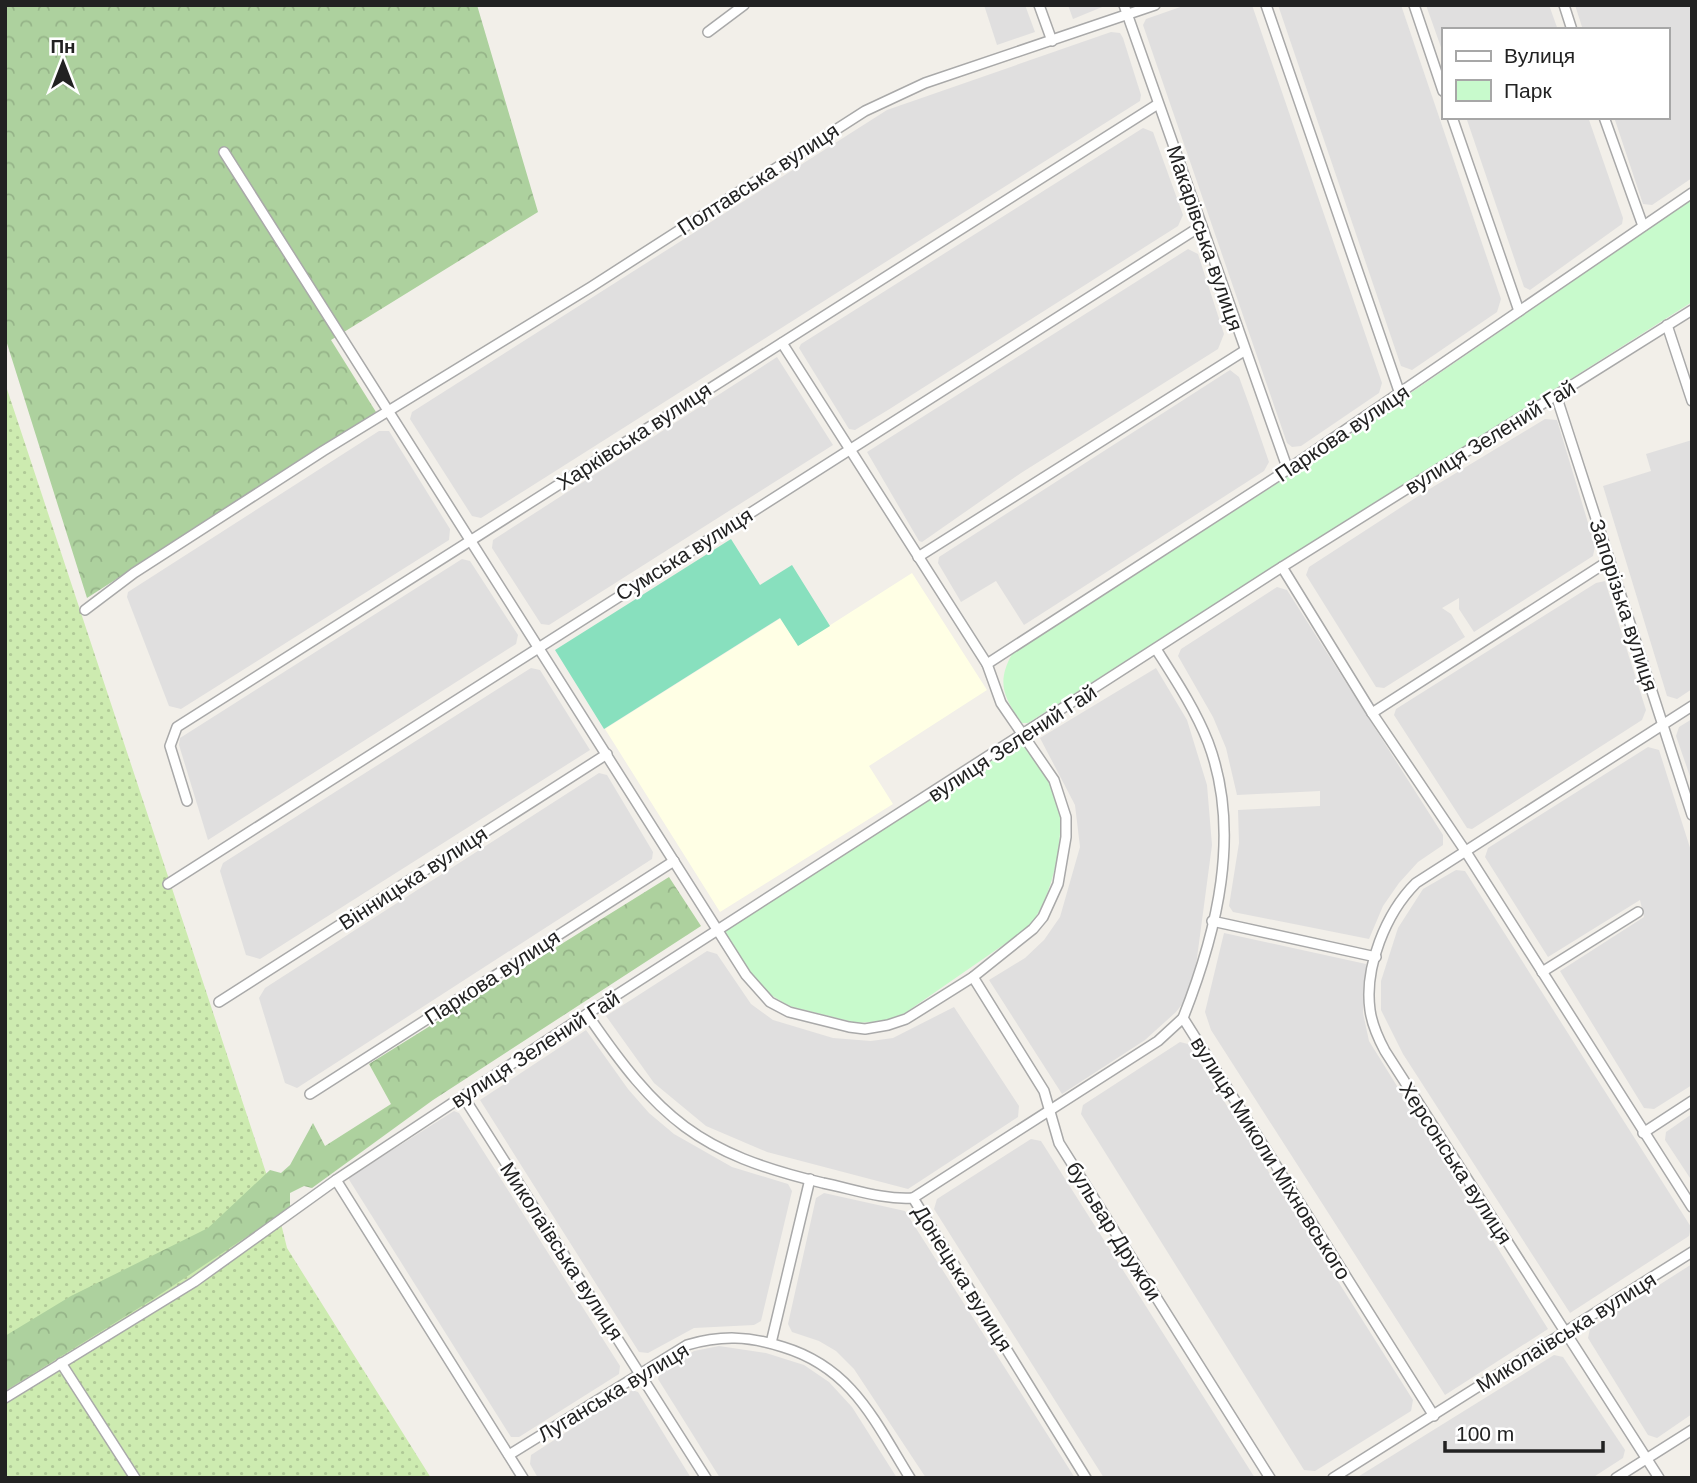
<svg xmlns="http://www.w3.org/2000/svg" width="1697" height="1483" viewBox="0 0 1697 1483" font-family="Helvetica,sans-serif">
<style>
.residential{fill:#e0dfdf}
.education{fill:#ffffe5}
.grass{fill:url(#grass-dots)}
.forest{fill:url(#forest-crowns)}
.park{fill:#c8facc}
.pitch{fill:#88e0be}
.lines{fill:none;stroke-linecap:round;stroke-linejoin:round}
.minor-casing{stroke:#a9a9a9;stroke-width:12}
.minor{stroke:#fff;stroke-width:9}
.labels{text-anchor:middle;dominant-baseline:central;stroke-width:5;stroke-linejoin:round;paint-order:stroke}
.street-label{font-size:21px;fill:#222;stroke:#fff}
</style>
<defs>
<pattern id="grass-dots" width="8" height="8" patternUnits="userSpaceOnUse" patternTransform="scale(1.75)"><rect width="8" height="8" fill="#cdebb0"/><path d="M2 2h.1M6 6h.1" fill="none" stroke="#b0c997" stroke-width="1.8" stroke-linecap="round"/></pattern>
<pattern id="forest-crowns" width="20" height="18" patternUnits="userSpaceOnUse" patternTransform="scale(1.75)"><rect width="20" height="18" fill="#add19e"/><path d="M2 6a3 3 0 1 1 6 0M12 15a3 3 0 1 1 6 0" fill="none" stroke="#95b388"/></pattern>
</defs>
<rect width="100%" height="100%" fill="#f2efe9"/>
<g class="residential">
<path d="M984,5H1025L1035,32L997,45Z"/>
<path d="M1068,5H1107L1073,19Z"/>
<path d="M1186,5H1252L1382,383L1379,393L1301,446L1292,447L1287,443L1143,25L1146,19Z"/>
<path d="M1278,5H1401L1501,299L1497,312L1412,370L1401,366Z"/>
<path d="M1426,5H1549L1558,30H1443V53Z"/>
<path d="M1575,5H1692V178L1652,205L1643,204L1614,117H1667V30H1583Z"/>
<path d="M1111,32L1120,33L1123,38L1141,95L1140,101L481,518L472,516L410,419L412,412L887,110Z"/>
<path d="M1466,117H1588L1623,218L1622,224L1530,290L1524,287Z"/>
<path d="M1143,128L1153,132L1183,215L1178,226L888,410L855,430L849,429L799,348L801,344Z"/>
<path d="M1188,249L1198,254L1224,334L1218,349L1021,473L922,542L919,541L867,452Z"/>
<path d="M777,357L833,445L549,625L541,624L492,548L493,540Z"/>
<path d="M1230,370L1239,377L1250,407L1269,462L1264,471L1024,625L996,581L961,602L938,563L939,557Z"/>
<path d="M1545,419L1557,420L1595,546L1593,556L1474,632L1459,609V598L1442,608L1451,614L1465,637L1384,688L1376,687L1306,575L1309,567L1423,493Z"/>
<path d="M379,431H389L450,529L449,540L181,709L169,706L127,597L128,592Z"/>
<path d="M1692,440V689L1677,699L1667,696L1603,486L1651,471L1646,454Z"/>
<path d="M462,559L470,561L518,635L516,644L208,840L179,745L180,738Z"/>
<path d="M1605,581L1646,710L1642,720L1472,829L1467,828L1394,715L1396,709L1596,583Z"/>
<path d="M1277,587L1287,590L1443,835V845L1418,862L1399,883L1383,906L1369,939L1233,912L1229,906L1239,843L1238,810L1320,806V791L1237,795L1226,748L1213,717L1178,656L1181,649Z"/>
<path d="M531,668L540,670L590,750L260,959L246,955L220,871L223,863Z"/>
<path d="M1156,668L1187,720L1207,785L1212,845L1195,973L1186,999L1176,1012L1145,1040L1062,1094L989,980L1025,958L1044,940L1060,917L1080,847L1075,805L1040,738Z"/>
<path d="M1692,719V782L1676,736L1679,727Z"/>
<path d="M1648,747L1659,750L1692,854V1085L1654,1109L1644,1108L1560,971L1644,917L1640,900L1548,957L1485,857L1488,848Z"/>
<path d="M599,773L607,775L653,852L652,859L297,1088L285,1083L259,998L265,988Z"/>
<path d="M1456,870L1465,871L1691,1227L1689,1236L1570,1313L1403,1054L1381,1010V981L1398,928L1423,889Z"/>
<path d="M1224,933L1366,964L1363,1013L1369,1041L1548,1329L1445,1395L1211,1030L1205,1012Z"/>
<path d="M707,951L717,954L751,1004L773,1020L833,1038L871,1041L893,1038L954,1007L1019,1106L1018,1117L908,1189L767,1152L706,1126L654,1083L606,1016Z"/>
<path d="M586,1030L628,1089L649,1113L674,1134L732,1167L788,1184L792,1191L761,1321L754,1325L694,1328L648,1353L639,1352L480,1100Z"/>
<path d="M1180,1042L1188,1044L1413,1400L1411,1411L1315,1471L1304,1470L1081,1114L1083,1105Z"/>
<path d="M454,1111L459,1113L620,1366L619,1374L519,1437H511L348,1178Z"/>
<path d="M1692,1114V1181L1665,1140L1666,1132Z"/>
<path d="M1031,1139L1041,1141L1255,1478H1104L934,1209L937,1199Z"/>
<path d="M824,1193L905,1211L1075,1478H926L854,1369L836,1351L819,1341L792,1332L788,1324L816,1198Z"/>
<path d="M1692,1264V1414L1657,1438L1648,1435L1588,1338L1590,1329Z"/>
<path d="M719,1346L766,1353L804,1365L829,1382L852,1407L897,1478H720L658,1379L660,1373L694,1351Z"/>
<path d="M1554,1355L1563,1357L1625,1450L1623,1458L1592,1478H1356Z"/>
<path d="M632,1390L638,1392L691,1478H538L530,1464L531,1455Z"/>
</g>
<path class="education" d="M912,573L987,690L869,766L893,804L720,912L605,729L781,618L799,645Z"/>
<path class="grass" d="M5,383L276,1203L287,1248L431,1478H5Z"/>
<g class="forest">
<path d="M5,5H477L538,212L331,340L376,412L87,598L5,337Z"/>
<path d="M669,877L701,926L433,1100L312,1188L304,1186L290,1193V1208L150,1301L5,1391V1336L71,1296L208,1228L270,1170L281,1173L290,1165L313,1123L325,1146L391,1104L369,1064Z"/>
</g>
<g class="park">
<path d="M1692,199V302L1028,723H1022C1004,698 996,683 1012,654L1315,459Z"/>
<path d="M1025,735C1034,750 1048,765 1054,782C1069,822 1056,893 1029,927L905,1013L884,1021L857,1023L789,1006L766,992L718,932Z"/>
</g>
<path class="pitch" d="M731,539L760,585L792,565L830,626L798,646L780,618L604,729L555,650Z"/>
<g class="lines">
<g class="minor-casing">
<g id="minor">
<path d="M1039,5L1052,41"/>
<path d="M1124,5L1288,470"/>
<path d="M1266,5L1400,394"/>
<path d="M1414,5L1443,91"/>
<path d="M1564,5L1572,30"/>
<path d="M708,32L744,5"/>
<path d="M1452,117L1519,311"/>
<path d="M1604,117L1643,226"/>
<path d="M224,152L746,975L770,1002L789,1012L849,1027L865,1029L888,1025L906,1019L973,977L1033,929L1043,917L1058,884L1066,837V817L1054,780L1001,703L987,664L782,343"/>
<path d="M1667,325L1692,401"/>
<path d="M1556,395L1692,815"/>
<path d="M918,557L1244,351"/>
<path d="M1282,567L1372,713L1466,852L1692,1207"/>
<path d="M85,610L134,573L323,451L591,287L865,111L925,83L1155,5"/>
<path d="M1156,649C1175,679 1195,709 1208,742C1242,832 1217,932 1183,1018L1434,1416"/>
<path d="M987,664L1278,476L1692,193"/>
<path d="M1372,713L1610,560"/>
<path d="M187,801L170,746L177,727L1158,104"/>
<path d="M168,884L1201,226"/>
<path d="M1212,921L1376,957"/>
<path d="M1542,972L1638,912"/>
<path d="M973,977L1044,1091L1059,1143L1270,1478"/>
<path d="M219,1002L607,754"/>
<path d="M587,1014C659,1119 697,1153 823,1183C853,1189 883,1200 913,1198L1086,1478"/>
<path d="M310,1094L674,861"/>
<path d="M463,1096L706,1478"/>
<path d="M1643,1133L1692,1101"/>
<path d="M336,1180L523,1478"/>
<path d="M913,1198L1158,1041L1183,1018"/>
<path d="M771,1343L810,1179"/>
<path d="M61,1363L135,1478"/>
<path d="M5,1398L194,1282L336,1180L587,1014L1282,567L1692,310"/>
<path d="M509,1455L687,1345C721,1335 749,1336 783,1347C852,1368 874,1420 910,1478"/>
<path d="M1333,1478L1692,1252"/>
<path d="M1616,1478L1692,1430"/>
<path d="M1659,1478L1385,1051C1378,1038 1372,1025 1370,1010C1364,967 1386,913 1416,883L1692,706"/>
</g>
</g>
<use href="#minor" class="minor"/>
</g>
<g class="labels">
<g class="street-label">
<text transform="translate(758 179) rotate(-33)">Полтавська вулиця</text>
<text transform="translate(1205 238) rotate(71)">Макарівська вулиця</text>
<text transform="translate(1342 433) rotate(-34)">Паркова вулиця</text>
<text transform="translate(634 436) rotate(-33)">Харківська вулиця</text>
<text transform="translate(1490 437) rotate(-32)">вулиця Зелений Гай</text>
<text transform="translate(684 554) rotate(-32)">Сумська вулиця</text>
<text transform="translate(1624 605) rotate(72)">Запорізька вулиця</text>
<text transform="translate(1012 743) rotate(-33)">вулиця Зелений Гай</text>
<text transform="translate(413 878) rotate(-33)">Вінницька вулиця</text>
<text transform="translate(492 977) rotate(-33)">Паркова вулиця</text>
<text transform="translate(535 1049) rotate(-33)">вулиця Зелений Гай</text>
<text transform="translate(1271 1158) rotate(58)">вулиця Миколи Міхновського</text>
<text transform="translate(1456 1163) rotate(57)">Херсонська вулиця</text>
<text transform="translate(1114 1231) rotate(58)">бульвар Дружби</text>
<text transform="translate(562 1251) rotate(57)">Миколаївська вулиця</text>
<text transform="translate(963 1278) rotate(58)">Донецька вулиця</text>
<text transform="translate(1566 1332) rotate(-32)">Миколаївська вулиця</text>
<text transform="translate(613 1392) rotate(-31)">Луганська вулиця</text>
</g>
</g>
<rect width="1697" height="1483" fill="none" stroke="#222222" stroke-width="14"/>
<rect x="1442" y="28" width="228" height="91" fill="#ffffff" stroke="#a7a7a7" stroke-width="2"/>
<rect x="1456" y="51" width="35" height="10" fill="#ffffff" stroke="#a7a7a7" stroke-width="2"/>
<text x="1504" y="63" font-size="21" fill="#222222">Вулиця</text>
<rect x="1456" y="80" width="35" height="21" fill="#c8facc" stroke="#a7a7a7" stroke-width="2"/>
<text x="1504" y="98" font-size="21" fill="#222222">Парк</text>
<g transform="translate(63 63)" stroke="#ffffff" stroke-width="5" paint-order="stroke">
<path d="M0-5L12 26L0 18L-12 26Z" fill="#222222"/>
<text y="-10" font-size="19" font-weight="bold" text-anchor="middle" fill="#222222">Пн</text>
</g>
<path d="M1445 1441v10h158v-10" fill="none" stroke="#222222" stroke-width="3.5"/>
<text x="1456" y="1441" font-size="21" fill="#222222" stroke="#ffffff" stroke-width="5" paint-order="stroke">100 m</text>
</svg>
